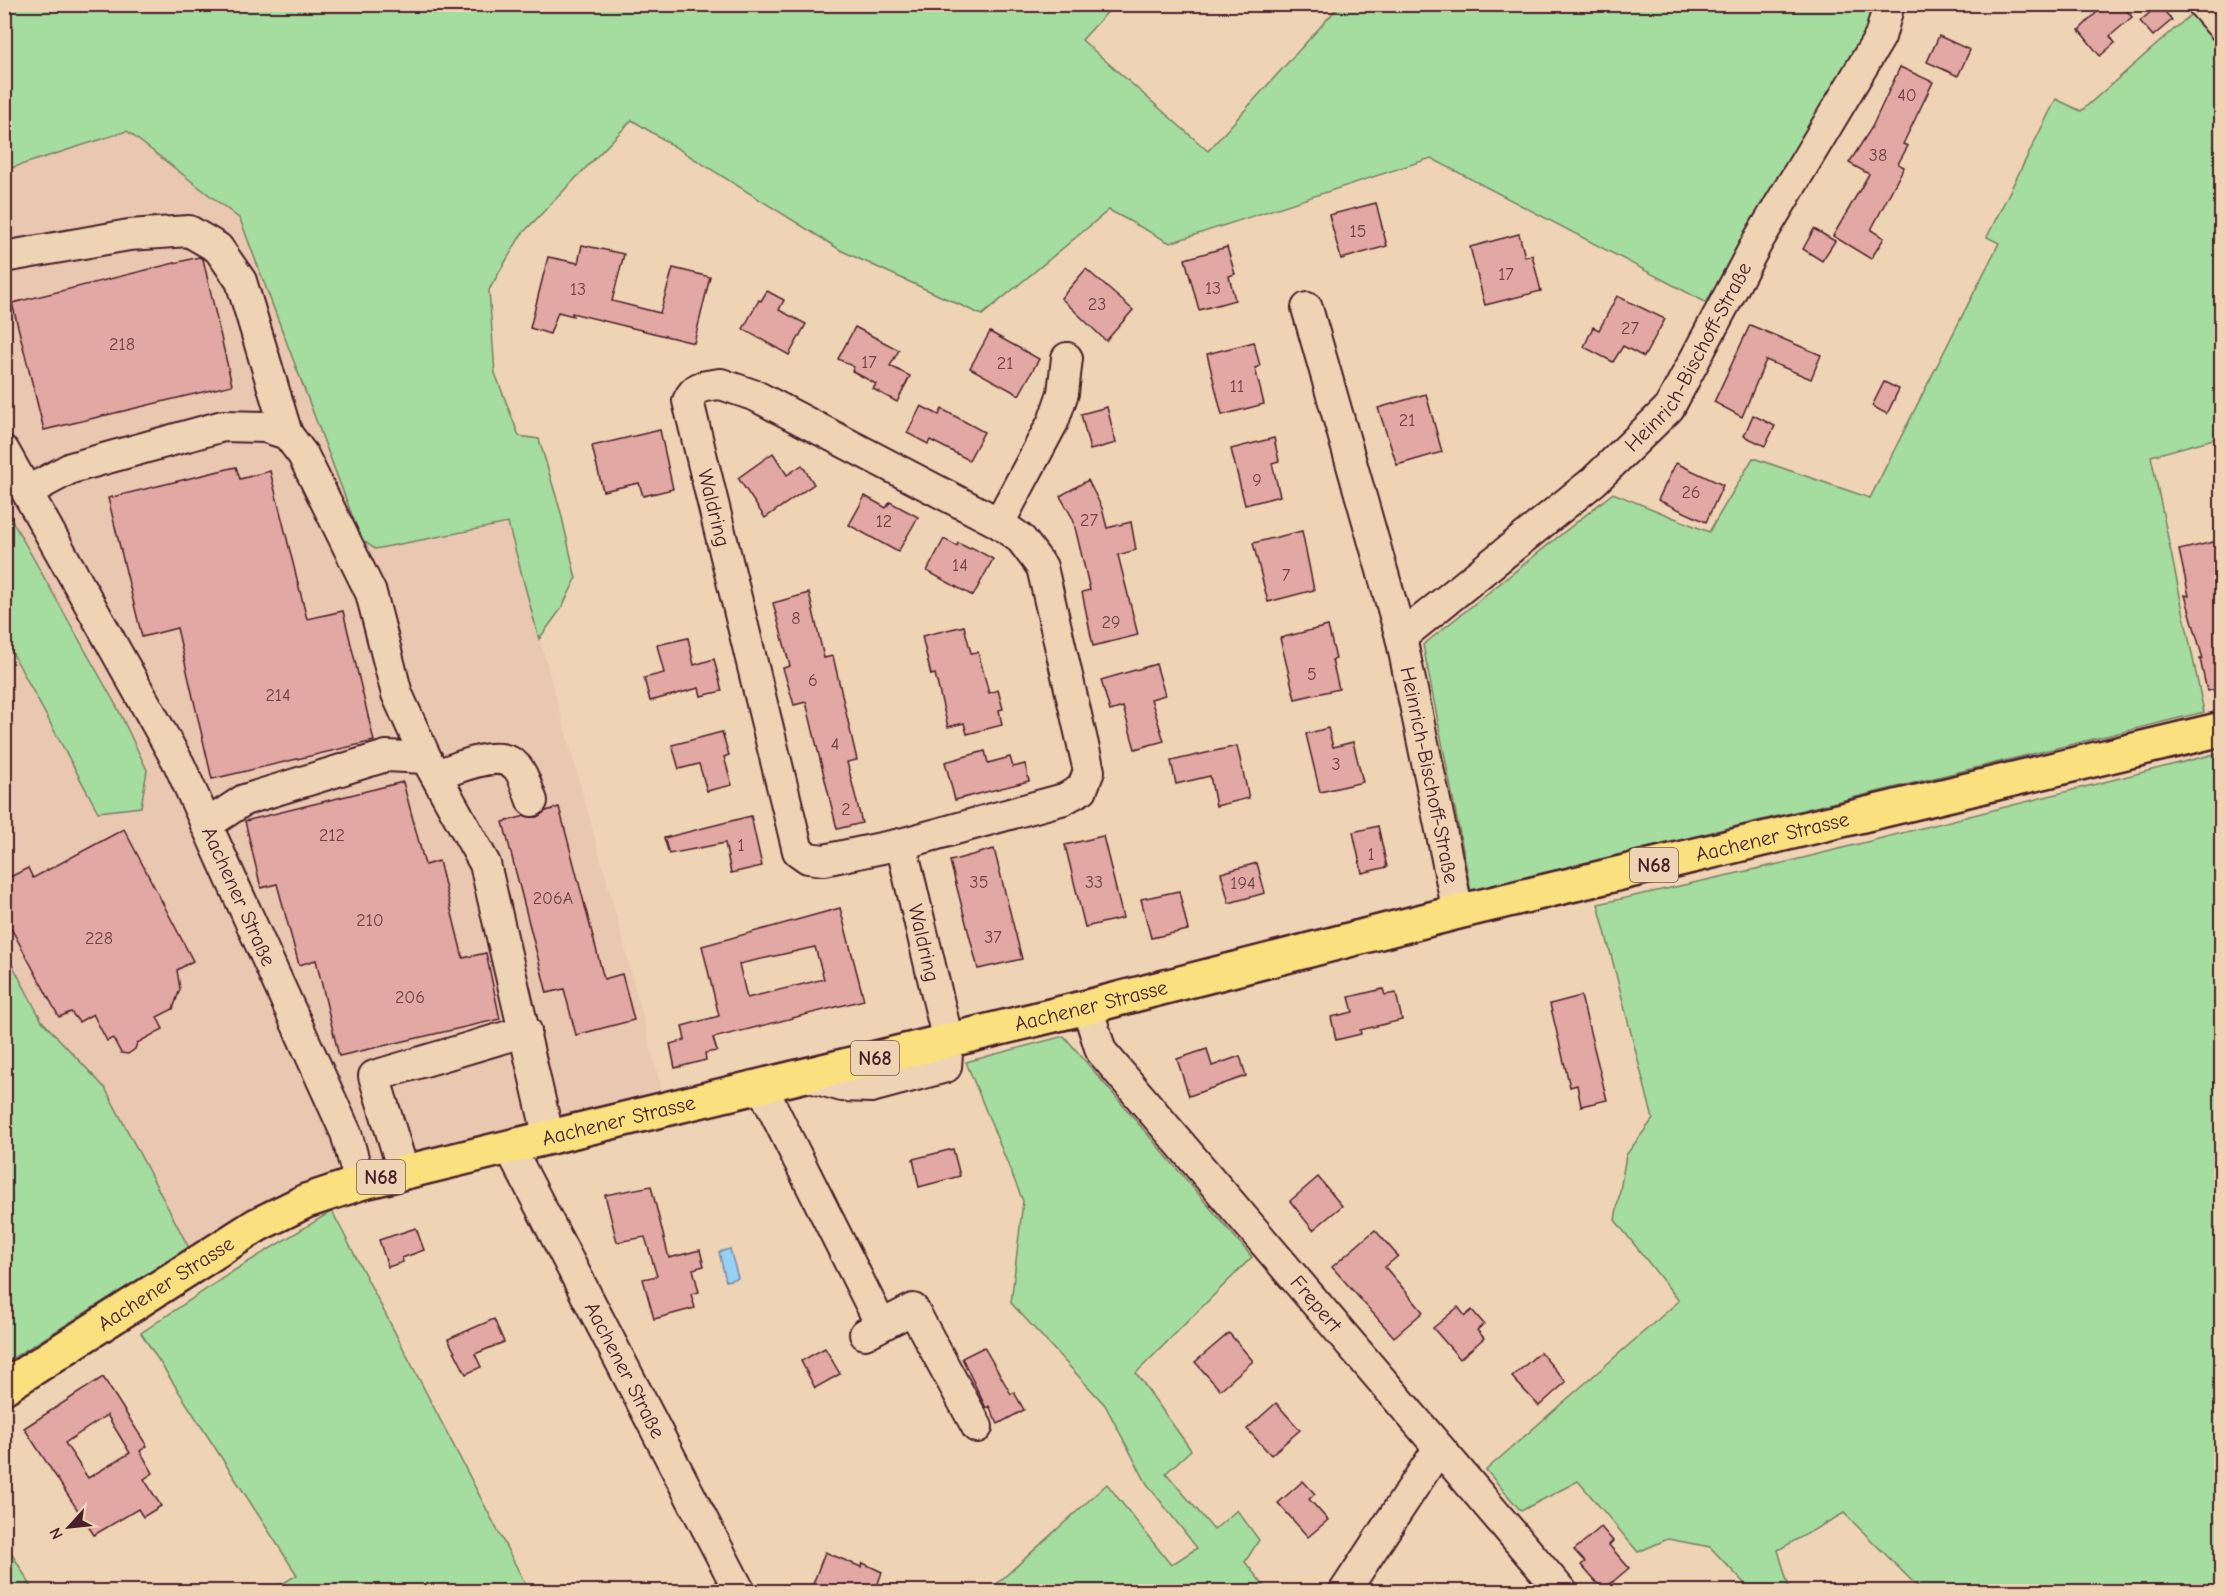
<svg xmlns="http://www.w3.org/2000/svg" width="2226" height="1596" viewBox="0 0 2226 1596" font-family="'Comic Neue',sans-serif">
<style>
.built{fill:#eac7b0}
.green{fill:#a5dc9f;stroke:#787e65;stroke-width:1.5}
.water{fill:#96d2f6;stroke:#788aa5;stroke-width:1.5}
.building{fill:#e2a8a3;stroke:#4a1f2b;stroke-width:1.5;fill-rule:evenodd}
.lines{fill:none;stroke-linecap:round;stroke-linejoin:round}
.minor-casing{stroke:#4a1f2b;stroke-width:34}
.major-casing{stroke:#4a1f2b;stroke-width:38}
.minor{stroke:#eed4b5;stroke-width:30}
.major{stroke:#fbe080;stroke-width:33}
.labels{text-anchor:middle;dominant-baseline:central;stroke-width:6;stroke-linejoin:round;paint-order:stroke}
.number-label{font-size:18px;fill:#704149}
.shield{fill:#eed4b5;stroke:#7b5554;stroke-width:1.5}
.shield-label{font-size:20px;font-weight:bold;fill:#4a1f2b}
.street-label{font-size:21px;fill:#4a1f2b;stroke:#eed4b5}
</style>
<rect width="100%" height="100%" fill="#eed4b5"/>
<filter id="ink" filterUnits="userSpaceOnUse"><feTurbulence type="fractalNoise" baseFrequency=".0167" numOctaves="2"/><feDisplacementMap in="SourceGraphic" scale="12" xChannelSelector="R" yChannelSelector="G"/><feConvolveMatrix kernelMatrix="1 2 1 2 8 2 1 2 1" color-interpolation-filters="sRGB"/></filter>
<g filter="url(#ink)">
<path class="built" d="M127,131L240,219L361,540L375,549L508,523L617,918L662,1091L336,1177L239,1216L189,1248L105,1088L42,1021L5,951L4,639L98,812L141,807L147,770L117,707L4,508L5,170Z"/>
<g class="green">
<path d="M5,5H1114L1082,40L1208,151L1340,5H1882L1709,304L1431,158L1170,243L1109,210L982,315L842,251L632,120L521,235L489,290L495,373L519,436L539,439L561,513L576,579L561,609L539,639L508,523L375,549L361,539L240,219L127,131L5,170Z"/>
<path d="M2196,10L2221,38V437L2151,456L2204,712L1471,891L1423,645L1613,493L1709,532L1753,458L1870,498L1999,243L1987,237L2056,99L2081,111Z"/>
<path d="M5,508L117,707L147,770L141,807L98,812L5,639Z"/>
<path d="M2215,754L2222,776L2221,1591H1922L1844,1513L1778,1550L1790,1591H1747L1744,1583L1710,1547L1668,1539L1638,1552L1578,1481L1521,1511L1486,1470L1679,1301L1615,1220L1626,1155L1653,1119L1598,904L1783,863Z"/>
<path d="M5,951L42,1021L105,1088L189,1248L5,1363Z"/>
<path d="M1064,1036L1252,1257L1136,1373L1191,1450L1166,1473L1214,1530L1237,1510L1259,1540L1245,1562L1268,1591H989L1107,1484L1171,1565L1197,1548L1147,1484L1105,1405L1011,1303L1023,1201L966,1062Z"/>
<path d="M332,1211L529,1591H270L297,1575L141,1333L235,1270Z"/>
<path d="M4,1542H5L34,1591H5Z"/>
</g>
<path class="water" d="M730,1249L738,1278L726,1281L719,1252Z"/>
<g class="building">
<path d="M2105,4H2121L2132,17L2110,36L2115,43L2100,56L2079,30Z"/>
<path d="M2159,5L2172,20L2153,36L2140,21Z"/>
<path d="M1939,36L1970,50L1958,76L1927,62Z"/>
<path d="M1900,67L1933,82L1903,144L1908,146L1898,164L1904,167L1871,230L1884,238L1871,259L1833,236L1869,174L1849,163L1872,127Z"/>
<path d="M1376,203L1387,246L1341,259L1329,215Z"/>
<path d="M1814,229L1835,241L1822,261L1803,249Z"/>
<path d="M1519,234L1525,257L1532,255L1541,291L1485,305L1470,247Z"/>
<path d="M582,245L624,254L612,301L660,313L673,268L710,277L694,343L572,313L573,316L558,312L550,334L530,328L548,257L578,263Z"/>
<path d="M1227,247L1235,274L1229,276L1235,300L1199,310L1185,259Z"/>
<path d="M199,257L203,259L232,385L44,430L12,303Z"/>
<path d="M1086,269L1133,310L1106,341L1061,298Z"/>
<path d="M767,291L784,300L779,310L806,324L789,355L743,329L759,300L761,301Z"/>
<path d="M1617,296L1665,319L1644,357L1623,346L1613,362L1584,347L1593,327L1599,330Z"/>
<path d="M1750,325L1821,355L1811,379L1766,360L1742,417L1714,402Z"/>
<path d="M855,327L899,350L890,366L910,376L897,402L873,389L876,384L852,371L854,367L838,359Z"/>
<path d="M990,332L1039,359L1019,395L970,368Z"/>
<path d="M1254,342L1260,366L1255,368L1264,404L1222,415L1207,354Z"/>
<path d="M1884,382L1899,389L1887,414L1872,406Z"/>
<path d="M1426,394L1442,452L1397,465L1378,408Z"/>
<path d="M921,406L939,415L942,409L984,432L969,460L930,440L928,444L907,433Z"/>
<path d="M1107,407L1116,443L1090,450L1081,414Z"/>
<path d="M1753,415L1775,426L1765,446L1744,436Z"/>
<path d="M660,430L673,489L643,496L639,483L603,491L592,446Z"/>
<path d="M1274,438L1279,461L1272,463L1280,496L1245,505L1231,449Z"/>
<path d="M773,453L787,475L802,465L814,484L765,518L738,478Z"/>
<path d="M1676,463L1723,485L1706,522L1658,500Z"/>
<path d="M236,467L240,479L270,471L307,619L343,611L374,741L212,779L177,628L142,637L108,498Z"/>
<path d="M1088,480L1102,508L1107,528L1131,522L1136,550L1118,555L1138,635L1093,646L1082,592L1090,590L1073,519L1060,496Z"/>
<path d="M865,496L886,508L890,502L918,517L898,552L849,525Z"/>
<path d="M1302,531L1314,590L1268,602L1253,543Z"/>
<path d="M944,539L957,546L958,543L970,549L971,547L993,559L973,596L927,571Z"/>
<path d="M2222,540V688L2207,691L2200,659H2203L2185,595L2189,596L2179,550Z"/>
<path d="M809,593L824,658L833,656L857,760L847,762L862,823L837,829L806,702L794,705L783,668L790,666L773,603Z"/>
<path d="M964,626L971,653L978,652L989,693L998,690L1003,709L999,710L1002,725L967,734L964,723L948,727L935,674L931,675L922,636Z"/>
<path d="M1328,626L1336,659L1332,660L1339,689L1295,699L1280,638Z"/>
<path d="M688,638L694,665L714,659L722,691L701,696L699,688L650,701L644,678L664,673L657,645Z"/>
<path d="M1156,664L1165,695L1151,699L1164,741L1135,749L1123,707L1110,711L1101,680Z"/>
<path d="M1328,728L1333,747L1353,742L1363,782L1320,792L1306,734Z"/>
<path d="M722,732L729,755L724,757L732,785L707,791L699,764L679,769L672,745Z"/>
<path d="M1237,746L1249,798L1216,806L1210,776L1176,784L1171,761Z"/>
<path d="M985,751L988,763L1010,757L1013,767L1025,764L1029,781L955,800L945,762Z"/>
<path d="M403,782L425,865L439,861L463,958L486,953L500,1019L339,1056L316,960L299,965L277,884L261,888L245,821Z"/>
<path d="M559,807L604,979L622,974L634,1020L576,1035L564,989L547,993L503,822L525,816L537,817L546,811Z"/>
<path d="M751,816L762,866L731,873L725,843L669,854L664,838Z"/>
<path d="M1378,826L1387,867L1362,873L1353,832Z"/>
<path d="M124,829L193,961L177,970L180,989L173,1009L157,1017L163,1029L137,1043L135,1049L128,1054L121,1053L113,1038L107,1041L93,1014L79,1022L71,1012L59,1017L4,915V880L28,868L33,878Z"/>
<path d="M1103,836L1123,918L1085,927L1065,845Z"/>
<path d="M994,849L1022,959L978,969L950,861Z"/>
<path d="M1257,863L1265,893L1229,903L1221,873Z"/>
<path d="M1179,891L1188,930L1151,938L1141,899Z"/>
<path d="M840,908L864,1000L713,1038L717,1051L705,1053L706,1060L675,1068L670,1044L685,1040L682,1026L719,1016L702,946ZM815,947L824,979L747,998L739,964Z"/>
<path d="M1383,989L1385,995L1396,993L1402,1020L1360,1030L1361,1034L1336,1040L1331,1017L1353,1012L1349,997Z"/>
<path d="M1581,996L1607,1100L1581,1106L1577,1085L1570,1087L1550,1004Z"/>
<path d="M1207,1049L1212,1066L1240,1056L1246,1076L1189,1096L1177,1059Z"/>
<path d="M953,1149L960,1176L919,1187L913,1159Z"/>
<path d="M1318,1177L1342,1206L1313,1230L1290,1201Z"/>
<path d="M651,1186L669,1258L700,1250L704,1266L693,1269L699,1292L691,1294L695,1308L654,1319L643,1279L657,1276L645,1237L617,1242L605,1195Z"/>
<path d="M416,1228L424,1250L402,1258L403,1262L388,1267L379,1240Z"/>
<path d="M1375,1230L1398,1256L1385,1267L1423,1312L1394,1337L1332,1267Z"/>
<path d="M1458,1307L1465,1316L1472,1310L1484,1324L1477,1330L1484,1338L1460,1359L1433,1328Z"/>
<path d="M494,1319L504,1342L475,1354L481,1367L466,1374L448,1339Z"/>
<path d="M1229,1333L1253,1361L1220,1390L1195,1362Z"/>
<path d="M984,1347L1011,1394L1014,1392L1024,1410L998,1424L989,1406L986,1408L962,1358Z"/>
<path d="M825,1348L840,1374L815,1388L801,1361Z"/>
<path d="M1540,1352L1566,1382L1539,1406L1512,1377Z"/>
<path d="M103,1377L147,1446L140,1451L153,1473L144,1479L161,1506L143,1517L138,1509L94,1535L24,1428ZM107,1415L130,1453L88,1478L65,1443Z"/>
<path d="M1276,1403L1300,1430L1271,1455L1247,1429Z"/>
<path d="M1303,1481L1315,1494L1309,1499L1328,1520L1308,1537L1278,1503Z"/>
<path d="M1601,1527L1613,1541L1609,1545L1629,1568L1603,1590L1581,1565L1585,1562L1574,1550Z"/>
<path d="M825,1552L861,1567L863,1563L882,1572L875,1592H810Z"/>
</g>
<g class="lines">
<g class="minor-casing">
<g id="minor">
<path d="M2203,4L2222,26"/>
<path d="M4,257L129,235L189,231L218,248L241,281L287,434"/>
<path id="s1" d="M1307,308L1401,637L1458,912"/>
<path d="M721,384L756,396L999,523L1021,539L1042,567L1089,771L1082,789L1064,799L901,844L824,860L808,858L798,851L688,401C695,385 704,386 721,384Z"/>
<path id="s2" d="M4,451L179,764L346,1133L360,1183"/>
<path d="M28,491L71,468L223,426L265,427L287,434L303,455L371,593L397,694L426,758L485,864L549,1139"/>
<path d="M999,523L1053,422L1063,393L1067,358"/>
<path id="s3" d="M1401,637L1594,481L1669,408L1759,239L1880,37L1889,4"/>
<path d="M436,775C457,769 499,747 517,767C524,775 528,791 532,801"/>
<path d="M206,825L244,800L386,756L426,758"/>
<path id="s4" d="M1087,1007L1101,1051L1562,1592"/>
<path d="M803,1075L842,1086L871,1087L946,1067L948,1041L901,844"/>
<path d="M761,1085L881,1325"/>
<path id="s5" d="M510,1148L740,1592"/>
<path d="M403,1170L374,1076L526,1031"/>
<path d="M865,1334L913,1309L977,1427"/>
<path d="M1344,1592L1439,1448"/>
</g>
</g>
<g class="major-casing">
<g id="major">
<path id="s6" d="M4,1387L257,1225L306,1201L360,1183L1087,1007L1458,912L2222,729"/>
</g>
</g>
<use href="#minor" class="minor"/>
<use href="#major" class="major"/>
</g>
</g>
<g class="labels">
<g class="number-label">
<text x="1907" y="95">40</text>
<text x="1878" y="155">38</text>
<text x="1358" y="231">15</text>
<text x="1506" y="274">17</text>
<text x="1213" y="288">13</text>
<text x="578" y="289">13</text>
<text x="1097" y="304">23</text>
<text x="1630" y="328">27</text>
<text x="122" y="344">218</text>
<text x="869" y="362">17</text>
<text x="1005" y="363">21</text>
<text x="1237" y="386">11</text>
<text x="1407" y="420">21</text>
<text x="1257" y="480">9</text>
<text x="1691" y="492">26</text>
<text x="1089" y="520">27</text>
<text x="884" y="521">12</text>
<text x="960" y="565">14</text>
<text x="1286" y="575">7</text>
<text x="796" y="618">8</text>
<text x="1111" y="622">29</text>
<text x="1312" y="674">5</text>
<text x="813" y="680">6</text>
<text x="278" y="695">214</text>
<text x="835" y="744">4</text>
<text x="1336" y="764">3</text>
<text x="846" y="809">2</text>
<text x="332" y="835">212</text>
<text x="741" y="845">1</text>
<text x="1371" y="854">1</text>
<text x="979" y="882">35</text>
<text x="1094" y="882">33</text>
<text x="1243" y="883">194</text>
<text x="553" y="898">206A</text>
<text x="370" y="920">210</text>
<text x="993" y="937">37</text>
<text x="99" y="938">228</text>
<text x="410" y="997">206</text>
</g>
<g class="shield">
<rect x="1630" y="848" width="48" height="34" rx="4.5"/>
<rect x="851" y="1041" width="48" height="34" rx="4.5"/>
<rect x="357" y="1160" width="48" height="34" rx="4.5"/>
</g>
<g class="shield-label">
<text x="1654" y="865">N68</text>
<text x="875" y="1058">N68</text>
<text x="381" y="1177">N68</text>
</g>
<g class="street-label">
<text stroke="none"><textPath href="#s3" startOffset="406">Heinrich-Bischoff-Straße</textPath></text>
<text transform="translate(714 508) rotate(76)">Waldring</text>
<text stroke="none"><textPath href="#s1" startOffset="483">Heinrich-Bischoff-Straße</textPath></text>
<text stroke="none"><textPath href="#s6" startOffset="1866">Aachener Strasse</textPath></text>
<text stroke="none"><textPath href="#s2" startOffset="504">Aachener Straße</textPath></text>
<text transform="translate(924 943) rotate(77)">Waldring</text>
<text stroke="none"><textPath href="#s6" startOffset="1164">Aachener Strasse</textPath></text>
<text stroke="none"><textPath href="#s6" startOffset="678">Aachener Strasse</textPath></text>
<text stroke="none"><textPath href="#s6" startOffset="192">Aachener Strasse</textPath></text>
<text stroke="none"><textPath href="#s4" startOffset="378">Frepert</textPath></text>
<text stroke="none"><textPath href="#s5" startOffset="250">Aachener Straße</textPath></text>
</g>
</g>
<rect width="2226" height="1596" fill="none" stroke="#eed4b5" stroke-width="24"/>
<rect x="12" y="12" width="2202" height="1572" fill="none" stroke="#4a1f2b" stroke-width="2" filter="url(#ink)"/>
<g transform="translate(69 1527) rotate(243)" stroke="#eed4b5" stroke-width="4.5" paint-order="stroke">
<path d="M0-4.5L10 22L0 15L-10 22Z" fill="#4a1f2b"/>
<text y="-9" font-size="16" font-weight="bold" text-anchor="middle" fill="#4a1f2b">N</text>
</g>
</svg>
